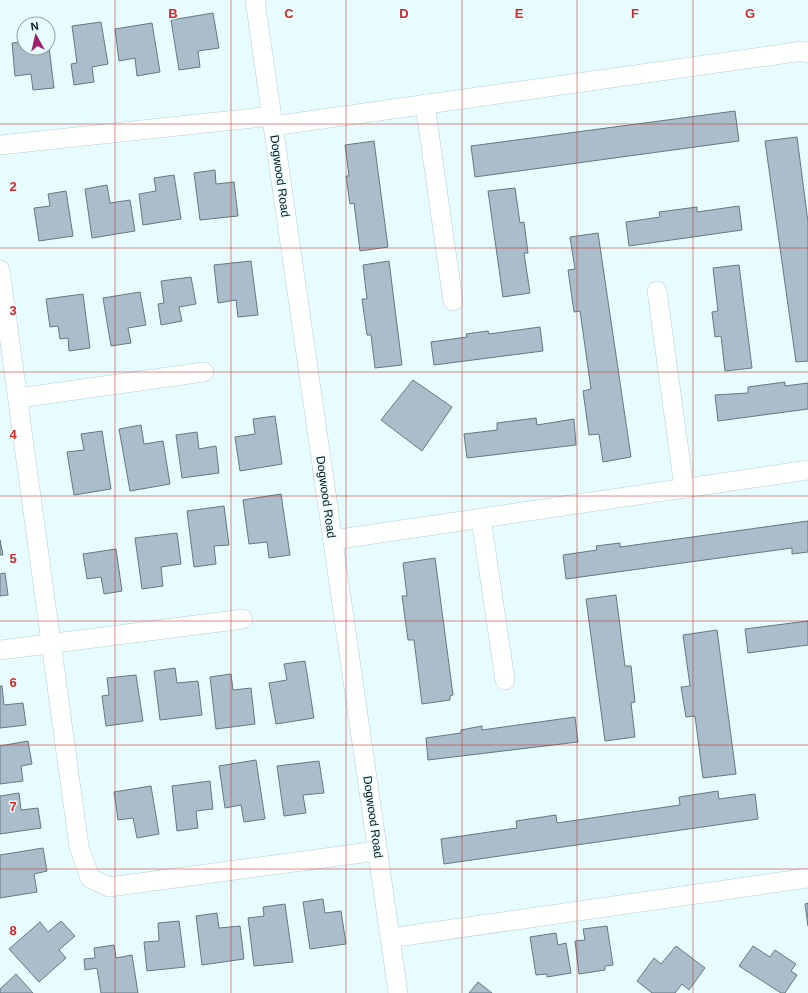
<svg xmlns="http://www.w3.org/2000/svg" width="808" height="993" viewBox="0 0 808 993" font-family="Arial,sans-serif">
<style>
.building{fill:#a9beca;stroke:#657883}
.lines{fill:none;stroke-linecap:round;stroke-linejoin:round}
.minor-casing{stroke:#b5cfd2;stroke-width:20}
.minor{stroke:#fff;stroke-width:19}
.grid{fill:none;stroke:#d62828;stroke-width:1;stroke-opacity:0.55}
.labels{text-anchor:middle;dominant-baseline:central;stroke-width:3;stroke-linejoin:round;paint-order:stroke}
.street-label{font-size:12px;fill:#0c1516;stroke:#e6fcfe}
.grid-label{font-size:13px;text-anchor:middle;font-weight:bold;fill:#d62828;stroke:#e6fcfe;stroke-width:3;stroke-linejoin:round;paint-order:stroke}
</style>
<rect width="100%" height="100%" fill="#e6fcfe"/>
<g class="building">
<path d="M213,13L219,48L198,51L200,67L179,70L171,20Z"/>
<path d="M101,22L108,64L92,67L94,82L74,85L71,64L77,63L72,26Z"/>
<path d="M152,23L160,72L137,76L135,58L119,61L115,29Z"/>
<path d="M48,39L54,88L33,90L31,74L15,76L12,43L24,42V48H48Z"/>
<path d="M735,111L739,141L475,177L471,146Z"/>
<path d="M797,137L808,222V361L796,362L765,141Z"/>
<path d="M374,141L388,247L360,251L354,203L350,204L346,176H349L345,145Z"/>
<path d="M215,170L216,184L234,182L238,216L200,220L194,173Z"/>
<path d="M174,175L181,219L143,225L139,194L156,191L154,178Z"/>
<path d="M107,185L110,203L130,200L135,231L92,238L85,189Z"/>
<path d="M515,188L520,223L524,222L528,253H524L530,293L503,297L488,191Z"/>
<path d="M66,191L73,236L39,241L34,208L50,206L48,194Z"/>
<path d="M739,206L742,230L629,246L626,222L660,217L659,212L697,207V212Z"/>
<path d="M598,233L631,457L603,462L599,434L589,435L583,391L591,389L580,311L574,312L568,270L575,269L570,237Z"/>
<path d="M251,261L258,315L238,317L236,300L218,303L214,265Z"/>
<path d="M389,261L402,365L375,368L371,335H367L362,299H367L363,265Z"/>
<path d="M739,265L752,368L725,371L721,336L715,337L712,312L718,311L713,268Z"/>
<path d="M191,277L196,304L179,307L182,321L161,325L158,304L164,303L161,281Z"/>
<path d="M140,292L146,325L128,328L131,343L111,346L103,298Z"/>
<path d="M83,294L90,348L69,351L68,338L60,339L58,326L50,327L46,299Z"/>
<path d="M540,327L543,351L434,365L431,342L467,337L466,334L488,331L489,334Z"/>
<path d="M413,380L452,407L422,451L381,420Z"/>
<path d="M785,382V386L808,383V409L718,421L715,395L748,393V387Z"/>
<path d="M275,416L282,464L240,471L235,437L255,434L253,419Z"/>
<path d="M536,418L537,425L574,419L576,445L467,458L464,434L497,430V423Z"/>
<path d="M141,425L144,444L163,441L170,484L130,491L119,429Z"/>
<path d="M102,431L111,489L74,495L67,452L84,450L81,434Z"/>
<path d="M197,432L199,449L216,446L219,473L182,478L176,435Z"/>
<path d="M281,494L290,555L269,558L267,542L249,544L243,500Z"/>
<path d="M224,506L229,545L214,546L216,564L194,567L187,511Z"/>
<path d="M808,521V552L792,554V548L566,579L563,555L597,550L596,546L620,543V547Z"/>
<path d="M177,533L181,564L161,567L163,586L142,589L135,538Z"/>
<path d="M0,540L3,555H0Z"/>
<path d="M116,549L122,591L104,594L101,577L87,579L83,554Z"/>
<path d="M435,558L453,695L450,696V700L422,704L414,640H408L402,596H407L403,563Z"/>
<path d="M5,573L8,595L0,596V574Z"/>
<path d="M616,595L625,666H631L635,702L631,703L635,737L605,741L586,599Z"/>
<path d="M808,621V645L748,653L745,629Z"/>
<path d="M717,630L736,774L703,778L695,716L686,717L681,687L690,686L683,635Z"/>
<path d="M305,661L314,718L276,724L269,683L287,680L284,664Z"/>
<path d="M175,668L177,683L198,681L202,715L160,720L154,671Z"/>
<path d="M231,674L233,690L251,688L255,724L216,729L210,677Z"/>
<path d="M136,675L143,721L106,726L102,696L109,695L107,678Z"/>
<path d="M0,686H2L4,705L23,703L26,725L0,728Z"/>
<path d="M575,717L578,742L428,760L426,738L461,733V730L482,726V730Z"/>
<path d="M28,741L32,764L21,766L23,781L0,784V746Z"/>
<path d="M256,760L265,819L244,822L241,805L225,808L219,766Z"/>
<path d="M319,761L324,793L303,795L306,813L284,816L277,766Z"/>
<path d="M210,781L213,809L196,811L198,828L177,831L172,786Z"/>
<path d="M151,786L159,834L137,838L133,818L118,820L114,792Z"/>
<path d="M718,791L719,799L755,794L758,819L444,864L441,839L517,828L516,821L556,815L557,823L680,805L679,797Z"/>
<path d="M19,793L21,810L38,808L41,828L0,834V796Z"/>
<path d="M43,848L47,871L34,874L37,892L0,898V855Z"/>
<path d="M323,899L325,913L341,911L346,944L310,949L303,902Z"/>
<path d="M808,903V926L805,904Z"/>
<path d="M285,904L293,962L254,966L248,918L264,916L263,907Z"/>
<path d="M217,913L219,928L240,926L244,959L202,965L196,916Z"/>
<path d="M61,921L75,936L59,950L66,958L39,982L9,949L40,922L48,932Z"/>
<path d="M179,921L185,967L147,971L144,942L159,941L158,923Z"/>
<path d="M607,926L613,965L605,966V970L579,974L575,941L585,940L583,929Z"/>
<path d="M556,933L558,945L566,943L571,973L547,977V974L536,975L530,937Z"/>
<path d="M114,945L116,958L132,955L138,993H101L97,968L85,970L84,959L95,958L94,948Z"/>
<path d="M676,946L705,968L689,990L682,984L675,993H652L637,981L654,958L661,964Z"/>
<path d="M753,946L770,957L775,950L796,964L791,971L797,975L785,993H781L739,966Z"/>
<path d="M16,974L33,993H0V989Z"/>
<path d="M478,982L492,993H469Z"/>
</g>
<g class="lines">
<g class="minor-casing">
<g id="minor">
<path d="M255,0L398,993"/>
<path d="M425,104L453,301"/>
<path d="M273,126L803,51L808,53"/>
<path d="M0,145L272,116"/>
<path d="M0,270L79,847L90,878L109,887L377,851"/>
<path d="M657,291L684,488"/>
<path d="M18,398L204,372"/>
<path d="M481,518L505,680"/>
<path d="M333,540L808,470"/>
<path d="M0,650L243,619"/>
<path d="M390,938L808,878"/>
</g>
</g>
<use href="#minor" class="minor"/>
</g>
<path class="grid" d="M115,0V993M231,0V993M346,0V993M462,0V993M577,0V993M693,0V993M0,124H808M0,248H808M0,372H808M0,496H808M0,621H808M0,745H808M0,869H808"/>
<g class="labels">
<g class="street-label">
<text transform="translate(280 176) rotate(82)">Dogwood Road</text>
<text transform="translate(326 497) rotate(82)">Dogwood Road</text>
<text transform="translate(373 817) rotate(82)">Dogwood Road</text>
</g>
</g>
<g class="grid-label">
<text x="173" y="18">B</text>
<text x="289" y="18">C</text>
<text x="404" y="18">D</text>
<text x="519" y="18">E</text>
<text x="635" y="18">F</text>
<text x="750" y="18">G</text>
<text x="13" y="191">2</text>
<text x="13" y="315">3</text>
<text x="13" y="439">4</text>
<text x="13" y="563">5</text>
<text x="13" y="687">6</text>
<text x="13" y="811">7</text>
<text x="13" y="935">8</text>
</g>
<g transform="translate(36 36) rotate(352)"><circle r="19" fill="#e6fcfe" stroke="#8fa0a1"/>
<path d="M0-3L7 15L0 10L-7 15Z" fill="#9f1e6f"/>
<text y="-6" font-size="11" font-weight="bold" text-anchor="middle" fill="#0c1516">N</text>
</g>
</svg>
